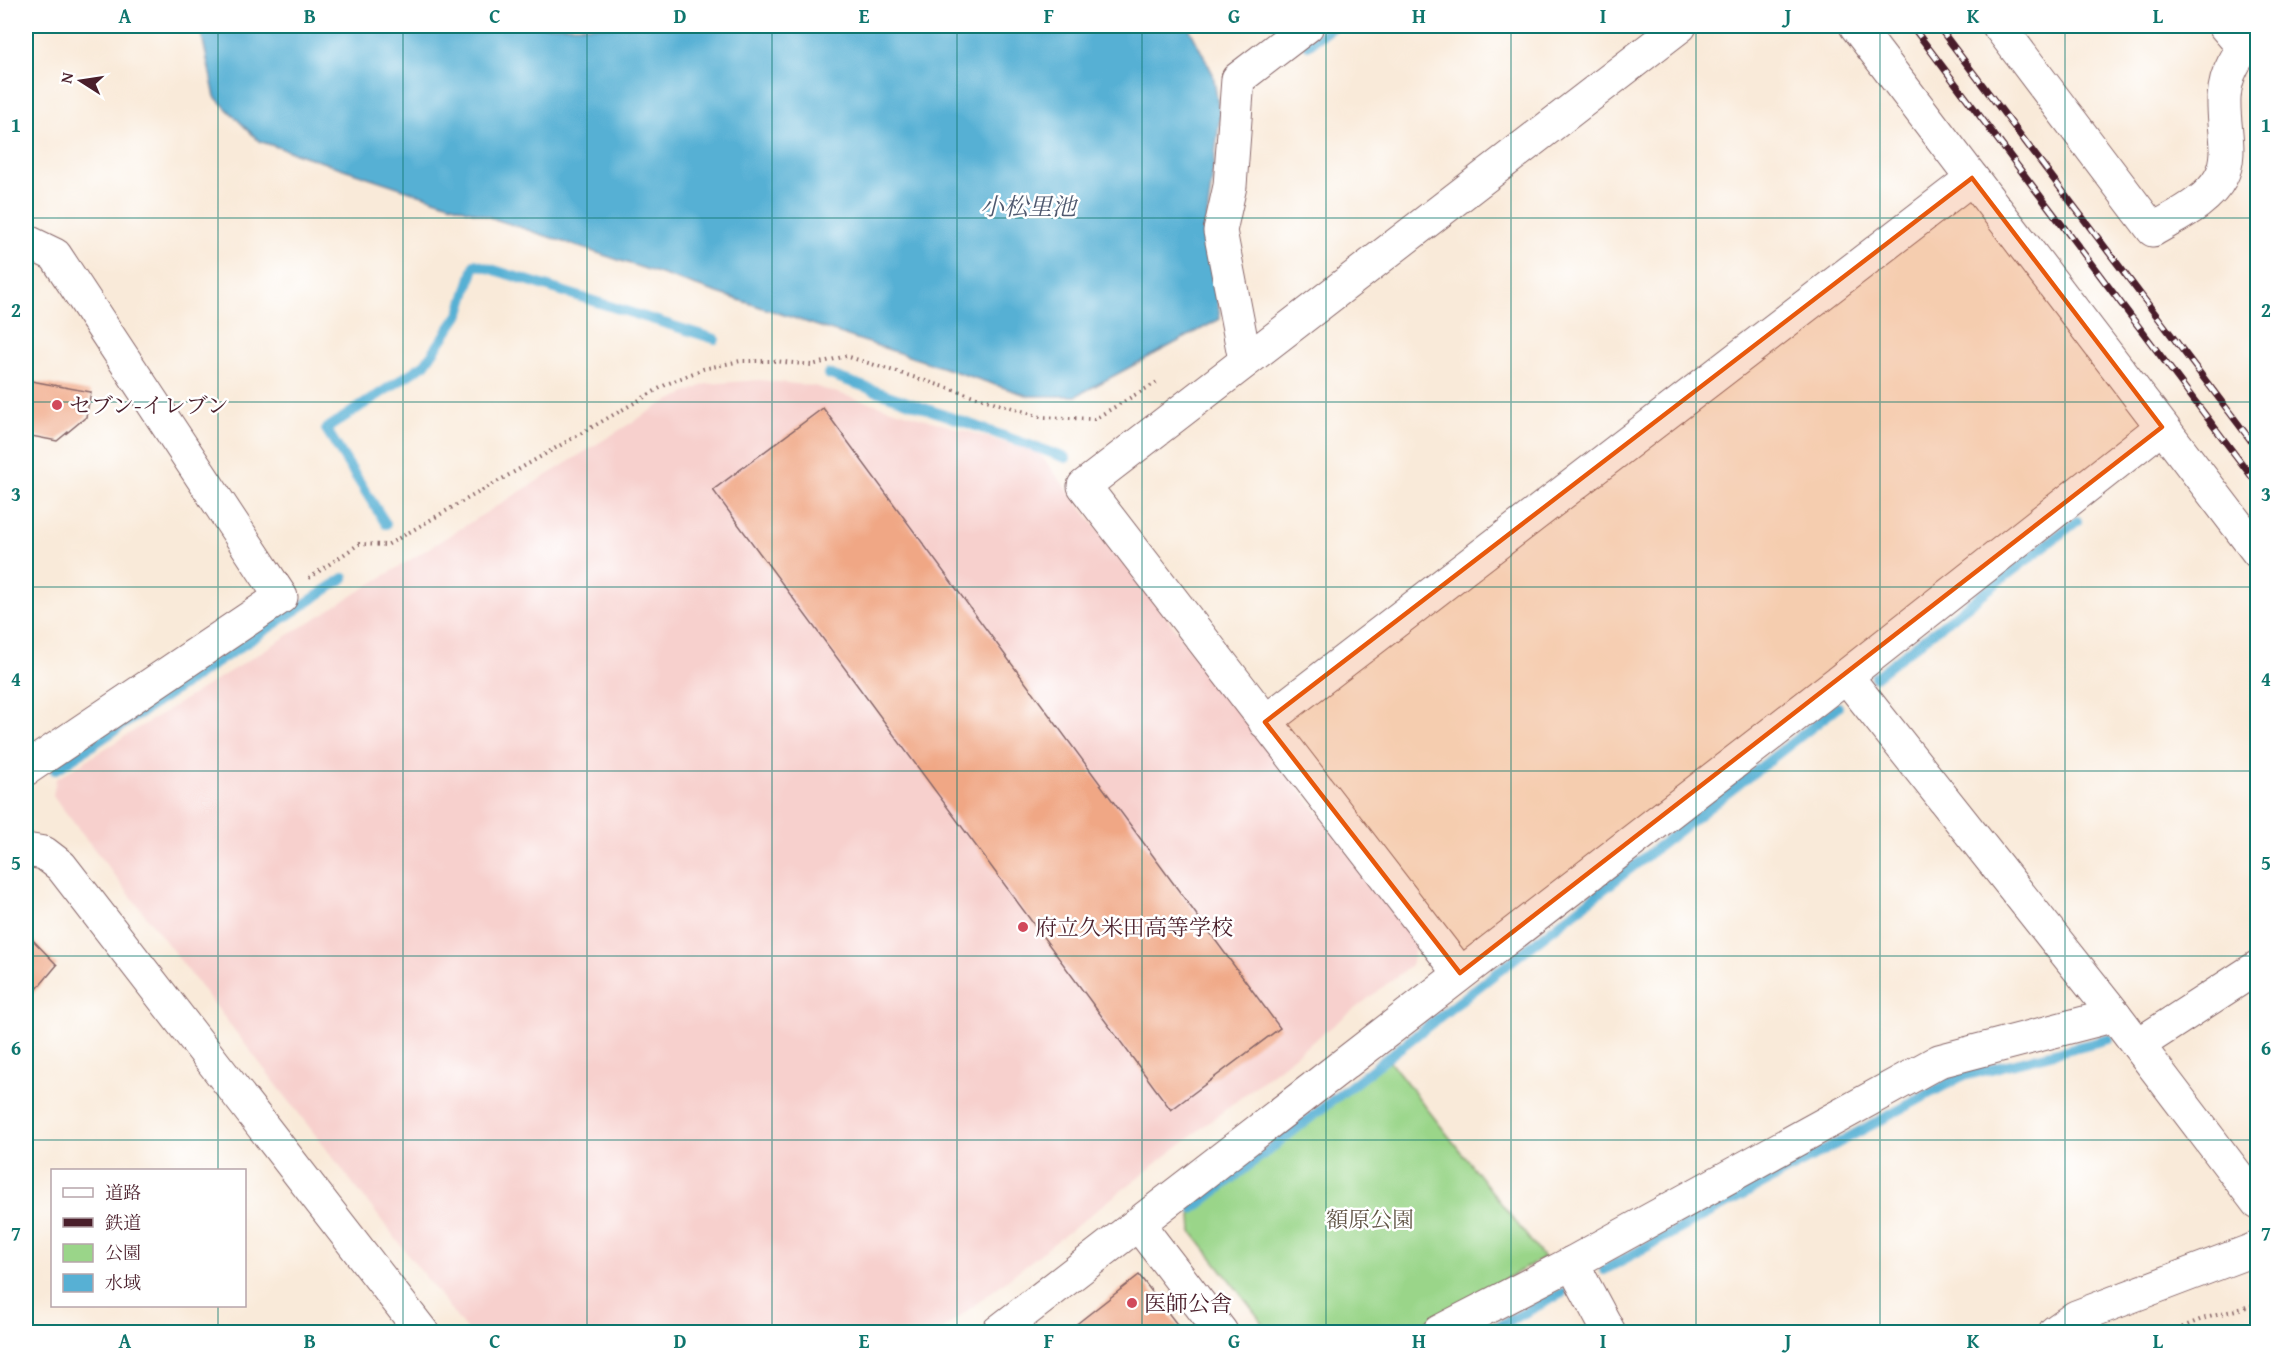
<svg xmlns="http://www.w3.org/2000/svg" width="2283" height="1358" viewBox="0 0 2283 1358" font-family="'Gentium Book Plus','Noto Serif JP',serif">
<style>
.built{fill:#f7d0cd}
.green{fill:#9ad589;stroke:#727a5a;stroke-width:1.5}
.water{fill:#57b0d4;stroke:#506880;stroke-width:1.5}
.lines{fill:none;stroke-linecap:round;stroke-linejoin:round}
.stream{stroke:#57b0d4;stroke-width:10}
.building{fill:#f0a785}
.minor-casing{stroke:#876668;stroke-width:35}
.path{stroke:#876668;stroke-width:4;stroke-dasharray:1.5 4.5;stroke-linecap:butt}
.minor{stroke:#fff;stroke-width:33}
.rail-casing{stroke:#4a1f2b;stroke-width:7}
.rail{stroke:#fff;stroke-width:4.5;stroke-dasharray:14;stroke-linecap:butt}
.marked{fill:#e8590c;fill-opacity:0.2;stroke:#e8590c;stroke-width:4.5;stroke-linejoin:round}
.grid{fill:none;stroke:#0f766e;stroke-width:1.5;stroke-opacity:0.55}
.poi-dot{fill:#d1495b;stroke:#fff;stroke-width:2}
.labels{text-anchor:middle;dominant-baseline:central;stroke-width:5;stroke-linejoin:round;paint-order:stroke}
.poi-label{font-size:22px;fill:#4a1f2b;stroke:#fff;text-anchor:start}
.park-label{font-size:22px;fill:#625647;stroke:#fff}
.water-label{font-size:24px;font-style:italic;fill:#4f596f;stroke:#fff}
.neatline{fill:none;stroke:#0f766e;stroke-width:2}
.grid-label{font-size:20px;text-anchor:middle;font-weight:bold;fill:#0f766e}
</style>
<rect width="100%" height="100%" fill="#fff"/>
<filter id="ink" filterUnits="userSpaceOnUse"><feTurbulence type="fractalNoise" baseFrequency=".0167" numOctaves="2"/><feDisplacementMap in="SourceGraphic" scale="12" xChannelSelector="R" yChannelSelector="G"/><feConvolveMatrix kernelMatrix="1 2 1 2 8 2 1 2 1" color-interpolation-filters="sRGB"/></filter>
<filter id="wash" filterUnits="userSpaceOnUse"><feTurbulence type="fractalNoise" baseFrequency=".008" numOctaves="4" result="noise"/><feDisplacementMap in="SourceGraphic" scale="24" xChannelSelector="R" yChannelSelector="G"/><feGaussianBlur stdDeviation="1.35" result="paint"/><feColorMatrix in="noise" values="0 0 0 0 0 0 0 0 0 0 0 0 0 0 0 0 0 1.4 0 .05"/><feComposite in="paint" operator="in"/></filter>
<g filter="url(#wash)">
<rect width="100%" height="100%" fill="#f9ead9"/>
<path class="built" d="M760,380L814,386L1039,453L1417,941L1411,965L940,1332H468L53,796L56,779L660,405L706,384Z"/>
<path class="green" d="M1389,1060L1544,1258L1407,1332H1270L1192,1232L1191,1215Z"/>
<path class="water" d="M200,26H1188L1213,74L1220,116L1207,217L1220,319L1076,396H1029L259,141L215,97Z"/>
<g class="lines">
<g class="stream">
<path d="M1308,45L1334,26"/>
<path d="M828,374L1066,458"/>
<path d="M386,524L326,429L425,364L460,313L475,264L715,339"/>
<path d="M1875,677L2077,521"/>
<path d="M55,770L344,578"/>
<path d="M1193,1209L1838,707"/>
<path d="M1604,1270L1960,1077L2109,1039"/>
<path d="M1488,1332L1562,1293"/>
</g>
</g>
<g id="blocks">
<g class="building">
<path d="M26,380L91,392L86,417L57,441L26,435Z"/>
<path d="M823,408L1280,1028L1171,1110L713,490Z"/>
<path d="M26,933L57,965L26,1002Z"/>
<path d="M1139,1275L1183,1332H1071L1069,1330Z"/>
</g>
</g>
</g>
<g filter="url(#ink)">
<use href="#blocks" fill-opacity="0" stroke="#876668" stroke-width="1.5"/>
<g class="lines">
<g class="minor-casing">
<g id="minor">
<path d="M1856,26L2258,552"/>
<path d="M1999,26L2153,230C2176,216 2208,202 2221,177C2238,145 2211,106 2233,65C2240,52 2244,46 2258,40"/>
<path d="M2225,26L2243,47"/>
<path d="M26,241L55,255L281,597L26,769"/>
<path d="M1245,360L1220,231L1230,186L1238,79L1307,26"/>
<path d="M1846,676L2115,1015L2258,1203"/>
<path d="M1265,722L1972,178"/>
<path d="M26,850L44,853L61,866L422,1332"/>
<path d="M1460,973L1084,486L1680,26"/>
<path d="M2138,1045L2258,967"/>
<path d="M1138,1224L1221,1332"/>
<path d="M1572,1263L1609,1332"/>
<path d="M998,1332L1846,676L2162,427"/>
<path d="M1439,1332L1572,1263L1939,1061L2115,1015"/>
<path d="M2055,1332L2076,1317L2258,1248"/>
</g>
</g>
<g class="path">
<path d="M309,578L359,544L387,545L667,384L703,369L740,361H775L812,365L846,356L1041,417L1094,419L1159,381"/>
<path d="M2171,1332L2202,1319L2258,1304"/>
</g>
<use href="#minor" class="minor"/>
<g class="rail-casing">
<g id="rail">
<path d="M1912,26L2258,485"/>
<path d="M1938,26L2258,450"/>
</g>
</g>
<use href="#rail" class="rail"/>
</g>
</g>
<path class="marked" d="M1972,178L2162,427L1460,973L1265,722Z"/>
<path class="grid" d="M218,26V1170M403,26V1332M587,26V1332M772,26V1332M957,26V1332M1142,26V1332M1326,26V1332M1511,26V1332M1696,26V1332M1880,26V1332M2065,26V1332M26,218H2258M26,402H2258M26,587H2258M26,771H2258M26,956H2258M26,1140H2258M218,1306V1332"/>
<g class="poi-dot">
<circle cx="57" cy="405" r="6"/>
<circle cx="1023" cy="927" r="6"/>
<circle cx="1132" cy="1303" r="6"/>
</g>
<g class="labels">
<g class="poi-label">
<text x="69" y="405">セブン-イレブン</text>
<text x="1035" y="927">府立久米田高等学校</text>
<text x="1144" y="1303">医師公舎</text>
</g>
<g class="park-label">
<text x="1370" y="1219">額原公園</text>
</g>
<g class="water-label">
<text x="1028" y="206">小松里池</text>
</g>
</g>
<rect width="2283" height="1358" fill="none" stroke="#fff" stroke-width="66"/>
<rect x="51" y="1169" width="195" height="138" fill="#ffffff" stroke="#b7a5aa" stroke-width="1.5"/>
<rect x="63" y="1188" width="30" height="9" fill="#ffffff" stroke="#b7a5aa" stroke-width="1.5"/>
<text x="105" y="1199" font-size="18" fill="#4a1f2b">道路</text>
<rect x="63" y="1218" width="30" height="9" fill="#4a1f2b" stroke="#b7a5aa" stroke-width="1.5"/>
<text x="105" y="1229" font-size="18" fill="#4a1f2b">鉄道</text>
<rect x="63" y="1244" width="30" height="18" fill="#9ad589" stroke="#b7a5aa" stroke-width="1.5"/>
<text x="105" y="1259" font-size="18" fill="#4a1f2b">公園</text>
<rect x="63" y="1274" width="30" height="18" fill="#57b0d4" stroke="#b7a5aa" stroke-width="1.5"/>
<text x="105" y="1289" font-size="18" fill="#4a1f2b">水域</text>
<g transform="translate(81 81) rotate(282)" stroke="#ffffff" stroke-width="4.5" paint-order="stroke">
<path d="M0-4.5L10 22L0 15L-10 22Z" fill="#4a1f2b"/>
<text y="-9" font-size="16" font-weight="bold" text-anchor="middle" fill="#4a1f2b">N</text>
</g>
<rect x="33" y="33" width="2217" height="1292" class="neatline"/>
<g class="grid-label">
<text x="125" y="23">A</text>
<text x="310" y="23">B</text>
<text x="495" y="23">C</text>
<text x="680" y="23">D</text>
<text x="864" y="23">E</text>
<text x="1049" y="23">F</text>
<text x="1234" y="23">G</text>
<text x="1419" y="23">H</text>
<text x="1603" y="23">I</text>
<text x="1788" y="23">J</text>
<text x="1973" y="23">K</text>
<text x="2158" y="23">L</text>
<text x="16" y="132">1</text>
<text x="2266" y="132">1</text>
<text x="16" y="317">2</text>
<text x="2266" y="317">2</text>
<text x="16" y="501">3</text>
<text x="2266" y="501">3</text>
<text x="16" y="686">4</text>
<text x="2266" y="686">4</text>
<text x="16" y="870">5</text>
<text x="2266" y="870">5</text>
<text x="16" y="1055">6</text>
<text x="2266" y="1055">6</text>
<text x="16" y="1240">7</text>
<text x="2266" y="1240">7</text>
<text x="125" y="1348">A</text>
<text x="310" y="1348">B</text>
<text x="495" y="1348">C</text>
<text x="680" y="1348">D</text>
<text x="864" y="1348">E</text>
<text x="1049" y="1348">F</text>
<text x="1234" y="1348">G</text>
<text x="1419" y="1348">H</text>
<text x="1603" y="1348">I</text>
<text x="1788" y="1348">J</text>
<text x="1973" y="1348">K</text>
<text x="2158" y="1348">L</text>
</g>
</svg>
